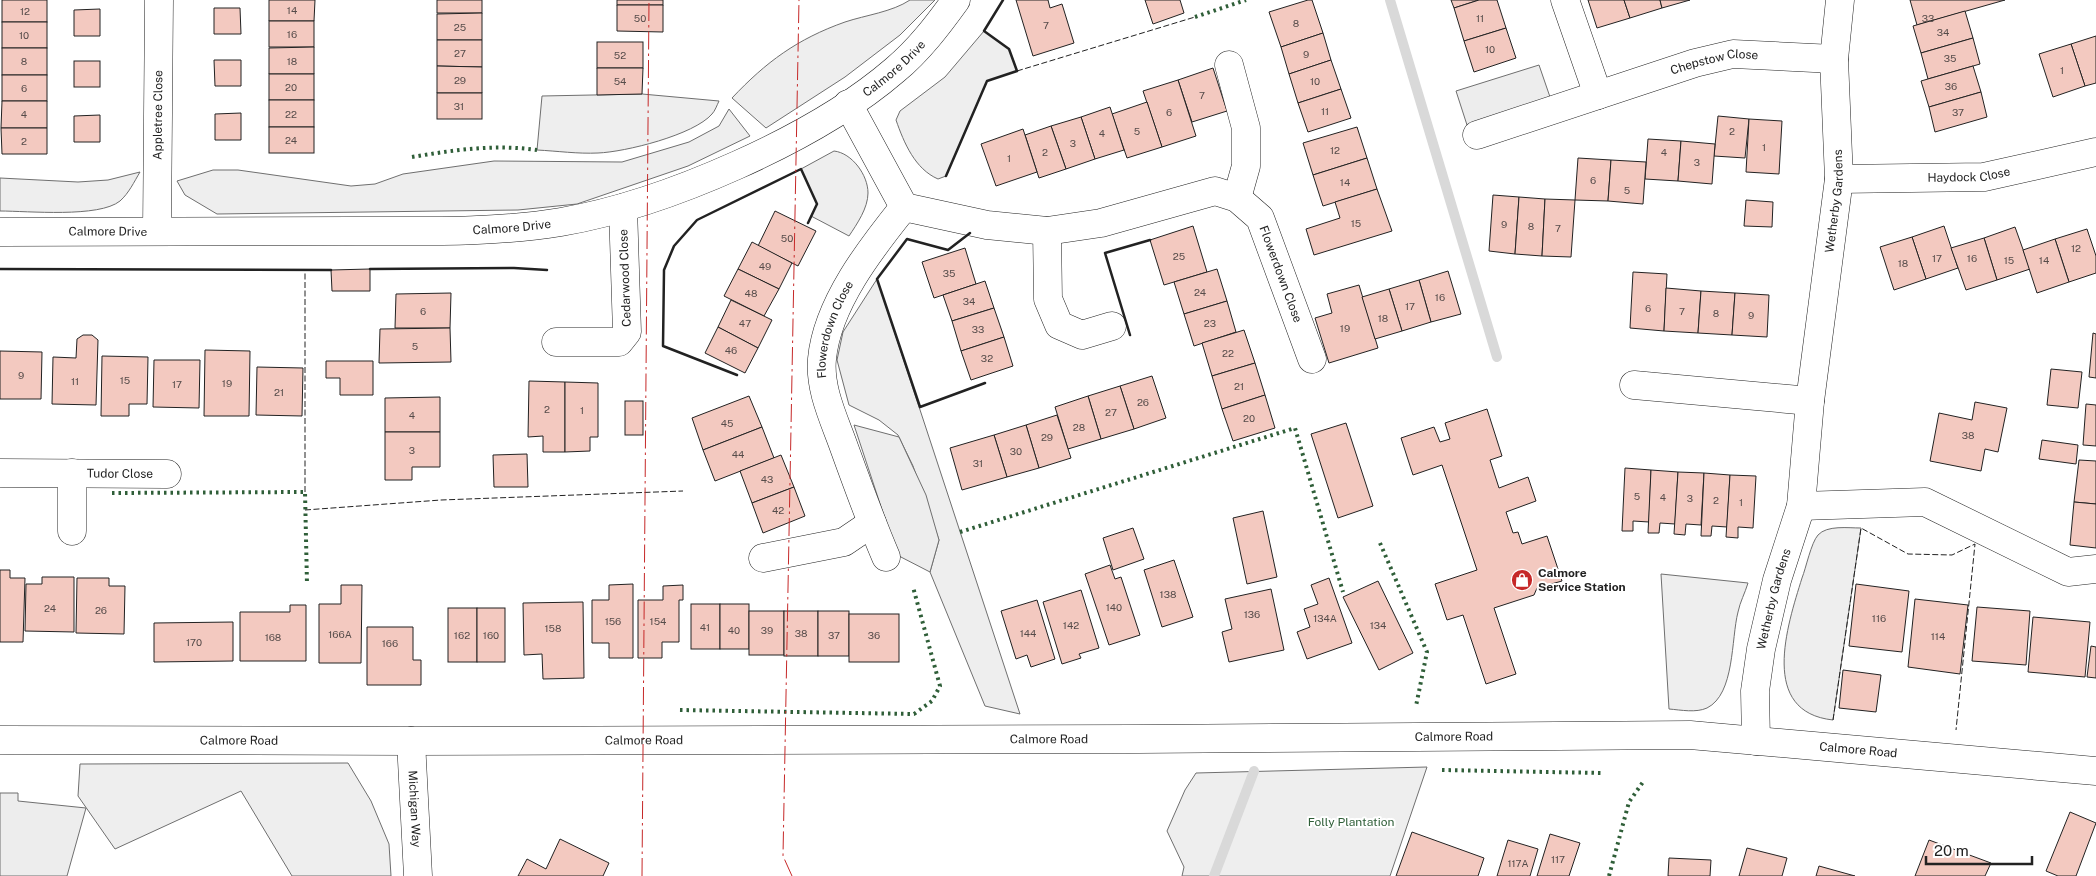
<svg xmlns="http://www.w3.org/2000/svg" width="2096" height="876" viewBox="0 0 2096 876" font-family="'Public Sans',sans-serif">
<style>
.green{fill:#eee;stroke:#6f6f6f}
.parking{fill:#ededed;stroke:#6f6f6f}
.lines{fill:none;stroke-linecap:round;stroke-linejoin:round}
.stream{stroke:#d9d9d9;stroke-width:10}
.building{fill:#f3c9c0;stroke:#222}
.minor-casing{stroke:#222;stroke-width:29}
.tertiary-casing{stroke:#222;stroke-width:29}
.minor{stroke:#fff;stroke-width:28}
.tertiary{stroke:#fff;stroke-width:28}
.hedge{stroke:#2f5e38;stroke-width:4;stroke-dasharray:2.5 4;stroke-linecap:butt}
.fence{stroke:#222;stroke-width:1;stroke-dasharray:6 2.5;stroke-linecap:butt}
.wall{stroke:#222;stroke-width:2.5}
.power{stroke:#c62828;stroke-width:1;stroke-dasharray:18 4 2.5 4;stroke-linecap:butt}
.labels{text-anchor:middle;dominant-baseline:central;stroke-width:4;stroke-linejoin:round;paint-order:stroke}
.number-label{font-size:10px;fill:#564c4a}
.street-label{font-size:12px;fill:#222;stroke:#fff}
.poi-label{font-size:12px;font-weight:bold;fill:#222;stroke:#fff;text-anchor:start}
.park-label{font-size:12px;fill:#2f5e38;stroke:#fff}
</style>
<rect width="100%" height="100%" fill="#fff"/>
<g class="green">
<path d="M910,0H935L900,35L845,77L766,128L732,98C766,62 797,39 845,22C866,15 892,12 910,0Z"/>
<path d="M984,31L1009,49L1017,71L987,81L946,176L938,179C915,169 904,143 896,120L900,111L945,77Z"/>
<path d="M642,94L719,101C717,105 715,111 712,114C694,135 625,152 598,153C578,154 557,151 537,150L542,96Z"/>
<path d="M729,109L750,136L688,166L577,204L518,210L217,214L185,195L177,181L213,170H238L351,186L375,184L403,174L494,161L622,162L689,142L719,126Z"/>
<path d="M834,151C852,153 868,175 868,193C868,208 857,224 849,236L811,216L817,204L801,169Z"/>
<path d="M140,172C134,182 129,193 120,201C99,218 28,211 0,211V178L78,182L108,180Z"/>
<path d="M877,279L1020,714L985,706L930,572L939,540L913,466L898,435L879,420L849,405L837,360L843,332Z"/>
<path d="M1861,528L1833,720C1759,712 1787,626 1802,578C1806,568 1811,543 1818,535C1827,525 1848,528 1861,528Z"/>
<path d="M1661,574L1748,583C1745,593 1740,602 1738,612C1731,639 1735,694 1707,708C1696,713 1681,710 1669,709Z"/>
<path d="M348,763L371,801L389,844L391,876H292L241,791L115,849L78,796L80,764Z"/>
<path d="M1427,767L1390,876H1182L1184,867L1167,831L1185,790L1196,773Z"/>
</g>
<g class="parking">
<path d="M1539,65L1550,97L1467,125L1456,91Z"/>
<path d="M854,425L899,437L926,495L939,540L930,572L897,555Z"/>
<path d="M0,793H18V801L86,808L67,876H0Z"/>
</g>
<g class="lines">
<g class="stream">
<path d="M1390,0L1497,357"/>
<path d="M1214,876L1254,771"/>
</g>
</g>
<g class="building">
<rect x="2" y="0" width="45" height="22"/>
<path d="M269,0H315L314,21H269Z"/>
<rect x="437" y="0" width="45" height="13"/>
<rect x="617" y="0" width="46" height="5"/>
<path d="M1016,0H1048L1050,8L1062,4L1074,43L1033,56Z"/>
<path d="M1145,0H1180L1184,13L1153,24Z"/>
<path d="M1308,0H1312L1323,33L1281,47L1269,12Z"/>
<path d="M1451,0H1479L1454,8Z"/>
<path d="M1479,0H1497L1506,28L1464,41L1454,8Z"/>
<path d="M1588,0H1624L1630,18L1597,28Z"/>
<path d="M1624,0H1660L1662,8L1630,18Z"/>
<path d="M1660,0H1690L1662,8Z"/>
<path d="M1910,0H2005L1917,25Z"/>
<path d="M617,5H663V32L617,31Z"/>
<path d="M214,8H240L241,34H214Z"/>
<path d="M100,9V36H74V10Z"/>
<path d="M1965,11L1973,38L1921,53L1913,26Z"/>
<path d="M482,13V40H437V14Z"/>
<rect x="269" y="21" width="45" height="26"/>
<rect x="2" y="22" width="45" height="26"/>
<path d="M1506,28L1516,58L1474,72L1464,41Z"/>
<path d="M1323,33L1331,60L1289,74L1281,47Z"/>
<path d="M2096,36V83L2085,86L2071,44Z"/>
<path d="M1973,38L1980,64L1928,79L1921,53Z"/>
<path d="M437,40H482V67L437,66Z"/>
<rect x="597" y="42" width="46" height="26"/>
<path d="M2071,44L2085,86L2053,97L2039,54Z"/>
<path d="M314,47V74H269V48Z"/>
<rect x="2" y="48" width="45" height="27"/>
<path d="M214,60H241V86H215Z"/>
<path d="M1331,60L1341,89L1298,103L1289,74Z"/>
<rect x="74" y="61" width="26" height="26"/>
<path d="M437,66L482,67V93H437Z"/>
<path d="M1973,66L1981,92L1929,107L1921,81Z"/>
<path d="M597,68H643L642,94L597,95Z"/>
<path d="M1213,68L1227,111L1192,122L1178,80Z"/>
<rect x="269" y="74" width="45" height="26"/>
<rect x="2" y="75" width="45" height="26"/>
<path d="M1178,80L1196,136L1162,147L1143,91Z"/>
<path d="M1341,89L1351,118L1308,132L1298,103Z"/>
<path d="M1981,92L1987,117L1935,132L1929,107Z"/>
<rect x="437" y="93" width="45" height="26"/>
<rect x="269" y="100" width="45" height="27"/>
<path d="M2,101H47V128H1Z"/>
<path d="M1147,102L1162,147L1127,158L1112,114Z"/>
<path d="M1110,107L1124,150L1095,159L1081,117Z"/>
<path d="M241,113V140H215V114Z"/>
<path d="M100,115V142H74V116Z"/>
<path d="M1718,116L1749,119L1745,158L1714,156Z"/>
<path d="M1081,117L1095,159L1066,169L1051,126Z"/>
<path d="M1749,119L1782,121L1779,174L1746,172Z"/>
<path d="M1051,126L1066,169L1039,178L1025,135Z"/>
<rect x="269" y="127" width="45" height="26"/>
<path d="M1357,127L1367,158L1313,175L1303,143Z"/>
<path d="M1,128H47V154H2Z"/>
<path d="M1023,129L1037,172L996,186L981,144Z"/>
<path d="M1648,139L1681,141L1678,181L1645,179Z"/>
<path d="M1681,141L1715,144L1712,184L1678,181Z"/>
<path d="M1367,158L1377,189L1323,206L1313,175Z"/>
<path d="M1578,158L1611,160L1608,201L1575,200Z"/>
<path d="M1611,160L1646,162L1643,204L1608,201Z"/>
<path d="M1377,189L1392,231L1314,255L1306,229L1340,218L1335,202Z"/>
<path d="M1493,195L1519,197L1515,254L1489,251Z"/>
<path d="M1519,197L1545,199L1542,256L1515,254Z"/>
<path d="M1545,199L1575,200L1571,257L1542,256Z"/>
<path d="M1746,200L1773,202L1772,227L1744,226Z"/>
<path d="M775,211L816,231L798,266L758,246Z"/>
<path d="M1193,226L1207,272L1164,285L1150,240Z"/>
<path d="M1944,226L1958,268L1926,279L1912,237Z"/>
<path d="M2015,227L2030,269L1997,280L1984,238Z"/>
<path d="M2087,229L2096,256V273L2069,282L2055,239Z"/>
<path d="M1912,237L1926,279L1894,290L1880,247Z"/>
<path d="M1984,238L1997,280L1966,290L1951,248Z"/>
<path d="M2055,239L2069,282L2037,293L2023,250Z"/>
<path d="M752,242L792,263L779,289L738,269Z"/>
<path d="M965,248L976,284L934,298L922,262Z"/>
<path d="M370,269V291H332L331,270Z"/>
<path d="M738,269L779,289L764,316L724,296Z"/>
<path d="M1217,269L1227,301L1184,314L1174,282Z"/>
<path d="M1448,271L1461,314L1431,322L1419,280Z"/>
<path d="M1633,272L1667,274L1664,331L1630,328Z"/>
<path d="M1419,280L1431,322L1402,331L1389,289Z"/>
<path d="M985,281L994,308L952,321L943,295Z"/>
<path d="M1359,285L1378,348L1329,363L1315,318L1332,313L1327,294Z"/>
<path d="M1666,288L1701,291L1698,333L1664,331Z"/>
<path d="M1389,289L1402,331L1375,339L1362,297Z"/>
<path d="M1701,291L1735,293L1732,335L1698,333Z"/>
<path d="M451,293L450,328H395L396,294Z"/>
<path d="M1735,293L1769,295L1767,337L1732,335Z"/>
<path d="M731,300L772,320L758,348L718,327Z"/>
<path d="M1227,301L1236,332L1194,346L1184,314Z"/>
<path d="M994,308L1004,337L961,351L952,321Z"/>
<path d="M718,327L758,348L745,373L705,353Z"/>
<path d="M450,328L451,362L379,363L380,329Z"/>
<path d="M1244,330L1255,363L1212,376L1202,343Z"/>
<path d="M2093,333L2096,334V378L2089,377Z"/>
<path d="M83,335H92L98,340L96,405L52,404L53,357L76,358L77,339Z"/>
<path d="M1004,337L1013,366L971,380L961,351Z"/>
<path d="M205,350L250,351L249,416H204Z"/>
<path d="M0,351L42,352L41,399H0Z"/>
<path d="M102,356L148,357L147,404H129V416H101Z"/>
<path d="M154,360H200L199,408L153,407Z"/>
<path d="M326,361H373V395H340V378H326Z"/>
<path d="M1255,363L1265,395L1222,409L1212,376Z"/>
<path d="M257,367L303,368L302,416L256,415Z"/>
<path d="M2051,369L2082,372L2078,408L2047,405Z"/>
<path d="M1152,376L1166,418L1134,429L1120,386Z"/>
<path d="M529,381L565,382V452H543V436L528,437Z"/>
<path d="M565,382L598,383V437H590V451L565,452Z"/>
<path d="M1120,386L1134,429L1101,439L1088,396Z"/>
<path d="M1265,395L1275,428L1233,441L1222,409Z"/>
<path d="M749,396L762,427L703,450L692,418Z"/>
<path d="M1088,396L1101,439L1068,449L1055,407Z"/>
<path d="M440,397V432H385V398Z"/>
<rect x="625" y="401" width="18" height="34"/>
<path d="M1975,402L2007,408L1998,452L1985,449L1981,471L1930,461L1939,413L1972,420Z"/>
<path d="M2086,404L2096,405V446L2083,445Z"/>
<path d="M1487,409L1502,456L1490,460L1499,488L1528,477L1536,501L1506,512L1513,533L1518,532L1522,544L1547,536L1562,581L1537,588L1534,595L1494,608L1516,674L1486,684L1463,615L1447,620L1435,584L1477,570L1442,465L1413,475L1401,438L1434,427L1440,442L1450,439L1445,423Z"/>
<path d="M1057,415L1071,458L1039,468L1026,425Z"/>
<path d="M1346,423L1373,506L1338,518L1311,434Z"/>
<path d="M1026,425L1039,468L1007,477L994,435Z"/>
<path d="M762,427L774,458L715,481L703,450Z"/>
<path d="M385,432H440V467H412V480H385Z"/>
<path d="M994,435L1007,477L962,490L950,448Z"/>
<path d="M2042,440L2078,445L2076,464L2039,459Z"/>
<path d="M527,454L528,487H494L493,455Z"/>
<path d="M781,455L794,487L752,503L740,471Z"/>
<path d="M2079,460L2096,461V504L2074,502Z"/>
<path d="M1625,468L1651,470L1649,522L1633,521V531H1622Z"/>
<path d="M1651,470L1678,472L1675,524L1660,523L1659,533H1648Z"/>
<path d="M1678,472L1704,473L1701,525L1686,524L1685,535L1674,534Z"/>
<path d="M1704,473L1730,475L1727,527L1712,526L1711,536H1701Z"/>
<path d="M1730,475L1756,476L1753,528L1738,527V538L1726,537Z"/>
<path d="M794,487L805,516L763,533L752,503Z"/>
<path d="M2074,502L2096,504V548L2070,545Z"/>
<path d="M1263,511L1277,577L1247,584L1233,518Z"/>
<path d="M1133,528L1144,559L1113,570L1103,538Z"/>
<path d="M1174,560L1193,617L1162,627L1144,570Z"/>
<path d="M1110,565L1115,579L1121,577L1140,635L1109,645L1085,574Z"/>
<path d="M0,570H10V578H25L23,642H0Z"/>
<path d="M42,577H74V632L25,631L26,584H42Z"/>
<path d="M77,578H109V586H125L124,634L76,633Z"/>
<path d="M1329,578L1352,643L1307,659L1297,632L1310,627L1304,609L1318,604L1311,585Z"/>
<path d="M1378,581L1413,653L1379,670L1343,597Z"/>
<path d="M633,584V658H609V643H592V600H609V585Z"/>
<path d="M1856,584L1909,591L1902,652L1849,646Z"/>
<path d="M341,585H362L361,663H319V604H341Z"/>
<path d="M683,585V600H679V642H662V658H638V600H663V586Z"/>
<path d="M1271,589L1284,650L1229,662L1222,632L1232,629L1225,599Z"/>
<path d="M1081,590L1099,648L1079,654L1081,658L1062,664L1043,602Z"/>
<path d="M1915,599L1968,605L1960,674L1908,667Z"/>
<path d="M1037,600L1055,659L1031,667L1027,655L1016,659L1001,611Z"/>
<path d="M583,602L584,678L543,679L542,654L524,655L523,603Z"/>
<rect x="691" y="604" width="29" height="45"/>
<rect x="720" y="604" width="29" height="45"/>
<path d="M290,605H306V661H240V612H290Z"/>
<path d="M1977,607L2030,611L2026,665L1972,661Z"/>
<rect x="448" y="608" width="29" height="54"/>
<rect x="477" y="608" width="28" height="54"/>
<rect x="749" y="611" width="35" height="44"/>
<rect x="784" y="611" width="34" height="45"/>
<rect x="818" y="611" width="31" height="45"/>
<rect x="849" y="614" width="50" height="48"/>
<path d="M2033,617L2090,622L2085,677L2028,672Z"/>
<path d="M233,622V661L154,662V623Z"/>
<path d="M367,627H413V660H421V685H367Z"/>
<path d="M2091,646L2096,647V678L2087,677Z"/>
<path d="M1843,670L1881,675L1876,712L1839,708Z"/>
<path d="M2070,812L2096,823L2076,876H2058L2046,871Z"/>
<path d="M1412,832L1484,858L1478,876H1396Z"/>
<path d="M1550,834L1580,843L1569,876H1537Z"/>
<path d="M560,839L609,863L603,876H518L527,859L546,869Z"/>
<path d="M1508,840L1538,849L1530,876H1497Z"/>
<path d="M1929,840L1991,863L1985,876H1915Z"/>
<path d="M1747,848L1787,858L1782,876H1739Z"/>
<path d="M1669,858L1711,860L1710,876H1668Z"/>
<path d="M1819,866L1855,876H1816Z"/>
</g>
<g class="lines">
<g class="minor-casing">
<g id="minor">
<path d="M1565,0L1598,95"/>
<path d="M1229,65L1246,128V166L1237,198"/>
<path d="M848,104L904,207"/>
<path id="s1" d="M1477,135L1695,63L1733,54L1834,59"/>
<path id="s2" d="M1839,179L1984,177L2096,152"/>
<path id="s3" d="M157,230L159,0"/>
<path d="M1047,231L1048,299L1059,325L1082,335L1112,326"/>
<path d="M556,342H619L627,332L623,208"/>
<path d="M1634,385L1810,401"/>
<path id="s4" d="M0,473L167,474"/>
<path d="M1801,506L1925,502L2068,572L2096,569"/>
<path d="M72,531V473"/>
<path id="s5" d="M886,557C871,522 858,486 845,450C835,421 819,390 822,359C827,304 871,248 904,207L987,225L1047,231L1101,223L1215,191L1237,198L1260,218L1312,359"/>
<path d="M763,558L844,542L872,523"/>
<path id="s6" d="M1756,741L1755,691L1761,649L1777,580L1801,506L1810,401L1839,179L1834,59L1840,0"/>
</g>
</g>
<g class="tertiary-casing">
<g id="tertiary">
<path id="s7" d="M0,232C118,231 237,232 355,231C423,231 494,233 561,222C665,204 815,139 895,70C919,50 938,25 956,0"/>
<path id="s8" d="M0,740L411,741L1139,739L1690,735L2096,771"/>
<path id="s9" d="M411,741L418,876"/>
</g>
</g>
<use href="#minor" class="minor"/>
<use href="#tertiary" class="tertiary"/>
<g class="hedge">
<path d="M1195,17L1246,0"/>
<path d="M412,157C454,150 494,144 537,150"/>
<path d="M112,493L305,492L307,584"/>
<path d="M960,532L1295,428L1343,592"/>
<path d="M1380,543L1427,652L1416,706"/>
<path d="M680,710L914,714L932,701L940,686L913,587"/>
<path d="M1442,770L1601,773"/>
<path d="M1609,876L1629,802L1643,782"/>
</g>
<g class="fence">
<path d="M1017,71L1195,17"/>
<path d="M305,492V270"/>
<path d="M305,510L441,500L683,491"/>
<path d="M1833,720L1861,528L1908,554L1952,555L1975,544L1956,730"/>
</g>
<g class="wall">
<path d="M946,176L987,81L1017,71L1009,49L984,31L1003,0"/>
<path d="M970,233L948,250L907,239L877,279L920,407L985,383"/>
<path d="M0,269L331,270"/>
<path d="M370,269L514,268L547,270"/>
<path d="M1130,335L1105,253L1150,240"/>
<path d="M737,375L663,346L664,270L674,246L697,220L801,169L817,204L808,223"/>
</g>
<g class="power">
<path d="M642,876L649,0"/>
<path d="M792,876L783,856L799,0"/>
</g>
</g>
<defs>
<g id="shop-disc" transform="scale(1.125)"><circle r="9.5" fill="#c62828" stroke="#fff"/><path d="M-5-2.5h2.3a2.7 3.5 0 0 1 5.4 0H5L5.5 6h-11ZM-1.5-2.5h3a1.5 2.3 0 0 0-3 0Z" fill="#fff"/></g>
</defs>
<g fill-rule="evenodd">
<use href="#shop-disc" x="1522" y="580"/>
</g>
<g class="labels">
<g class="number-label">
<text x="292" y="10">14</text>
<text x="25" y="11">12</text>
<text x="640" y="18">50</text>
<text x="1480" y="18">11</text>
<text x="1928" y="18">33</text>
<text x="1296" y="23">8</text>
<text x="1046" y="25">7</text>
<text x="460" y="27">25</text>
<text x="1943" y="32">34</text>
<text x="292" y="34">16</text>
<text x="24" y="35">10</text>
<text x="1490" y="49">10</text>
<text x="460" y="53">27</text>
<text x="1306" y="54">9</text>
<text x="620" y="55">52</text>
<text x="1950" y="58">35</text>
<text x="24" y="61">8</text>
<text x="292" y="61">18</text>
<text x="2062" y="70">1</text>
<text x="460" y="80">29</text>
<text x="620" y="81">54</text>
<text x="1315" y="81">10</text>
<text x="1951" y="86">36</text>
<text x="291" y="87">20</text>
<text x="24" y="88">6</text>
<text x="1202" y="95">7</text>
<text x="459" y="106">31</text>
<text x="1325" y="111">11</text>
<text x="1169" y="112">6</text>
<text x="1958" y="112">37</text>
<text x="24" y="114">4</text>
<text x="291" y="114">22</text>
<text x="1137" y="131">5</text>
<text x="1732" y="131">2</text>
<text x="1102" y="133">4</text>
<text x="291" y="140">24</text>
<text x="24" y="141">2</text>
<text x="1073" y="143">3</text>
<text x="1764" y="147">1</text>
<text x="1335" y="150">12</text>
<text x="1045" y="152">2</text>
<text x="1664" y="152">4</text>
<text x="1009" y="158">1</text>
<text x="1697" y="162">3</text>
<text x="1593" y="180">6</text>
<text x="1345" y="182">14</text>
<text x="1627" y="190">5</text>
<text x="1356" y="223">15</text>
<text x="1504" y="224">9</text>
<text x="1531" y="226">8</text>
<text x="1558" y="228">7</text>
<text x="787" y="238">50</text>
<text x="2076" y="248">12</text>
<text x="1179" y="256">25</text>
<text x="1937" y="258">17</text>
<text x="1972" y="258">16</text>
<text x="2009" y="260">15</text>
<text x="2044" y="260">14</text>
<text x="1903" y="263">18</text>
<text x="765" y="266">49</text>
<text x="949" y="273">35</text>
<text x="1200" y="292">24</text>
<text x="751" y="293">48</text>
<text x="1440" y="297">16</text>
<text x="969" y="301">34</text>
<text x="1410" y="306">17</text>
<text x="1648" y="308">6</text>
<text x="423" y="311">6</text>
<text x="1682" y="311">7</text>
<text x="1716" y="313">8</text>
<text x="1751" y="315">9</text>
<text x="1383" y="318">18</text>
<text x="745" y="323">47</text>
<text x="1210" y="323">23</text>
<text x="1345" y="328">19</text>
<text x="978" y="329">33</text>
<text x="415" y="346">5</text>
<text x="731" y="350">46</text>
<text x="1228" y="353">22</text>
<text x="987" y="358">32</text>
<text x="21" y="375">9</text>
<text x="125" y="380">15</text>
<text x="75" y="381">11</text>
<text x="227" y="383">19</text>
<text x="177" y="384">17</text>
<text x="1239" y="386">21</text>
<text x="279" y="392">21</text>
<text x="1143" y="402">26</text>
<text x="547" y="409">2</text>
<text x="582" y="410">1</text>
<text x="1111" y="412">27</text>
<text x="412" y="415">4</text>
<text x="1249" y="418">20</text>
<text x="727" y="423">45</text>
<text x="1079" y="427">28</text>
<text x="1968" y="435">38</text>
<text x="1047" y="437">29</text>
<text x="412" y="450">3</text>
<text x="1016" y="451">30</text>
<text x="738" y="454">44</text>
<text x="978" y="463">31</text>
<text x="767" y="479">43</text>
<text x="1637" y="496">5</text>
<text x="1663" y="497">4</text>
<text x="1690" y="498">3</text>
<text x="1716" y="500">2</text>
<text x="1741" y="502">1</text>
<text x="778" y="510">42</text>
<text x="1168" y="594">138</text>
<text x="1114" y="607">140</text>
<text x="50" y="608">24</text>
<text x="101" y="610">26</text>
<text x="1252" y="614">136</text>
<text x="1325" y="618">134A</text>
<text x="1879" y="618">116</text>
<text x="613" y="621">156</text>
<text x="658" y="621">154</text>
<text x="1071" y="625">142</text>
<text x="1378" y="625">134</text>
<text x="705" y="627">41</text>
<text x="553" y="628">158</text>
<text x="734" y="630">40</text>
<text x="767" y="630">39</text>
<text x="801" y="633">38</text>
<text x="1028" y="633">144</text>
<text x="340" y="634">166A</text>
<text x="462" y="635">162</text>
<text x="491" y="635">160</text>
<text x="834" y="635">37</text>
<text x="874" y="635">36</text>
<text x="1938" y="636">114</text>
<text x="273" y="637">168</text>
<text x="194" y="642">170</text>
<text x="390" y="643">166</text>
<text x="1558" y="859">117</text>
<text x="1518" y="863">117A</text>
</g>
<g class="street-label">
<text stroke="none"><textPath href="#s1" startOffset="249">Chepstow Close</textPath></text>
<text stroke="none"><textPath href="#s7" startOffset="932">Calmore Drive</textPath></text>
<text stroke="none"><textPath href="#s3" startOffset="115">Appletree Close</textPath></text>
<text stroke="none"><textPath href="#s2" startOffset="130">Haydock Close</textPath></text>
<text stroke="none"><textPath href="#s6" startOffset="548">Wetherby Gardens</textPath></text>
<text stroke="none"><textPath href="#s7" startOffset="512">Calmore Drive</textPath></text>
<text stroke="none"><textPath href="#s7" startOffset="108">Calmore Drive</textPath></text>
<text stroke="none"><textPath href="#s5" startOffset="816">Flowerdown Close</textPath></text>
<text transform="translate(625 278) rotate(-92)">Cedarwood Close</text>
<text stroke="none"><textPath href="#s5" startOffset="241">Flowerdown Close</textPath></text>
<text stroke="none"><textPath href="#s4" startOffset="120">Tudor Close</textPath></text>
<text stroke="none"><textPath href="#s6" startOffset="144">Wetherby Gardens</textPath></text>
<text stroke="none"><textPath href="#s8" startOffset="1454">Calmore Road</textPath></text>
<text stroke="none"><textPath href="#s8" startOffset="1049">Calmore Road</textPath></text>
<text stroke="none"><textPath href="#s8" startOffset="644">Calmore Road</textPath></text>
<text stroke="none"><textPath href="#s8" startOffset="239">Calmore Road</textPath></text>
<text stroke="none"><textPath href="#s8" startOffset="1859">Calmore Road</textPath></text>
<text stroke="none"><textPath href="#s9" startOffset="68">Michigan Way</textPath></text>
</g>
<g class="poi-label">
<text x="1538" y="573">Calmore<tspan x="1538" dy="14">Service Station</tspan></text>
</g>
<g class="park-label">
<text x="1351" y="822">Folly Plantation</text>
</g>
</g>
<path d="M1926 856v8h106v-8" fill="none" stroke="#222222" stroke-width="2.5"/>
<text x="1934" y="856" font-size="15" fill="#222222" stroke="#ffffff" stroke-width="4" paint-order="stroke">20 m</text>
</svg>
